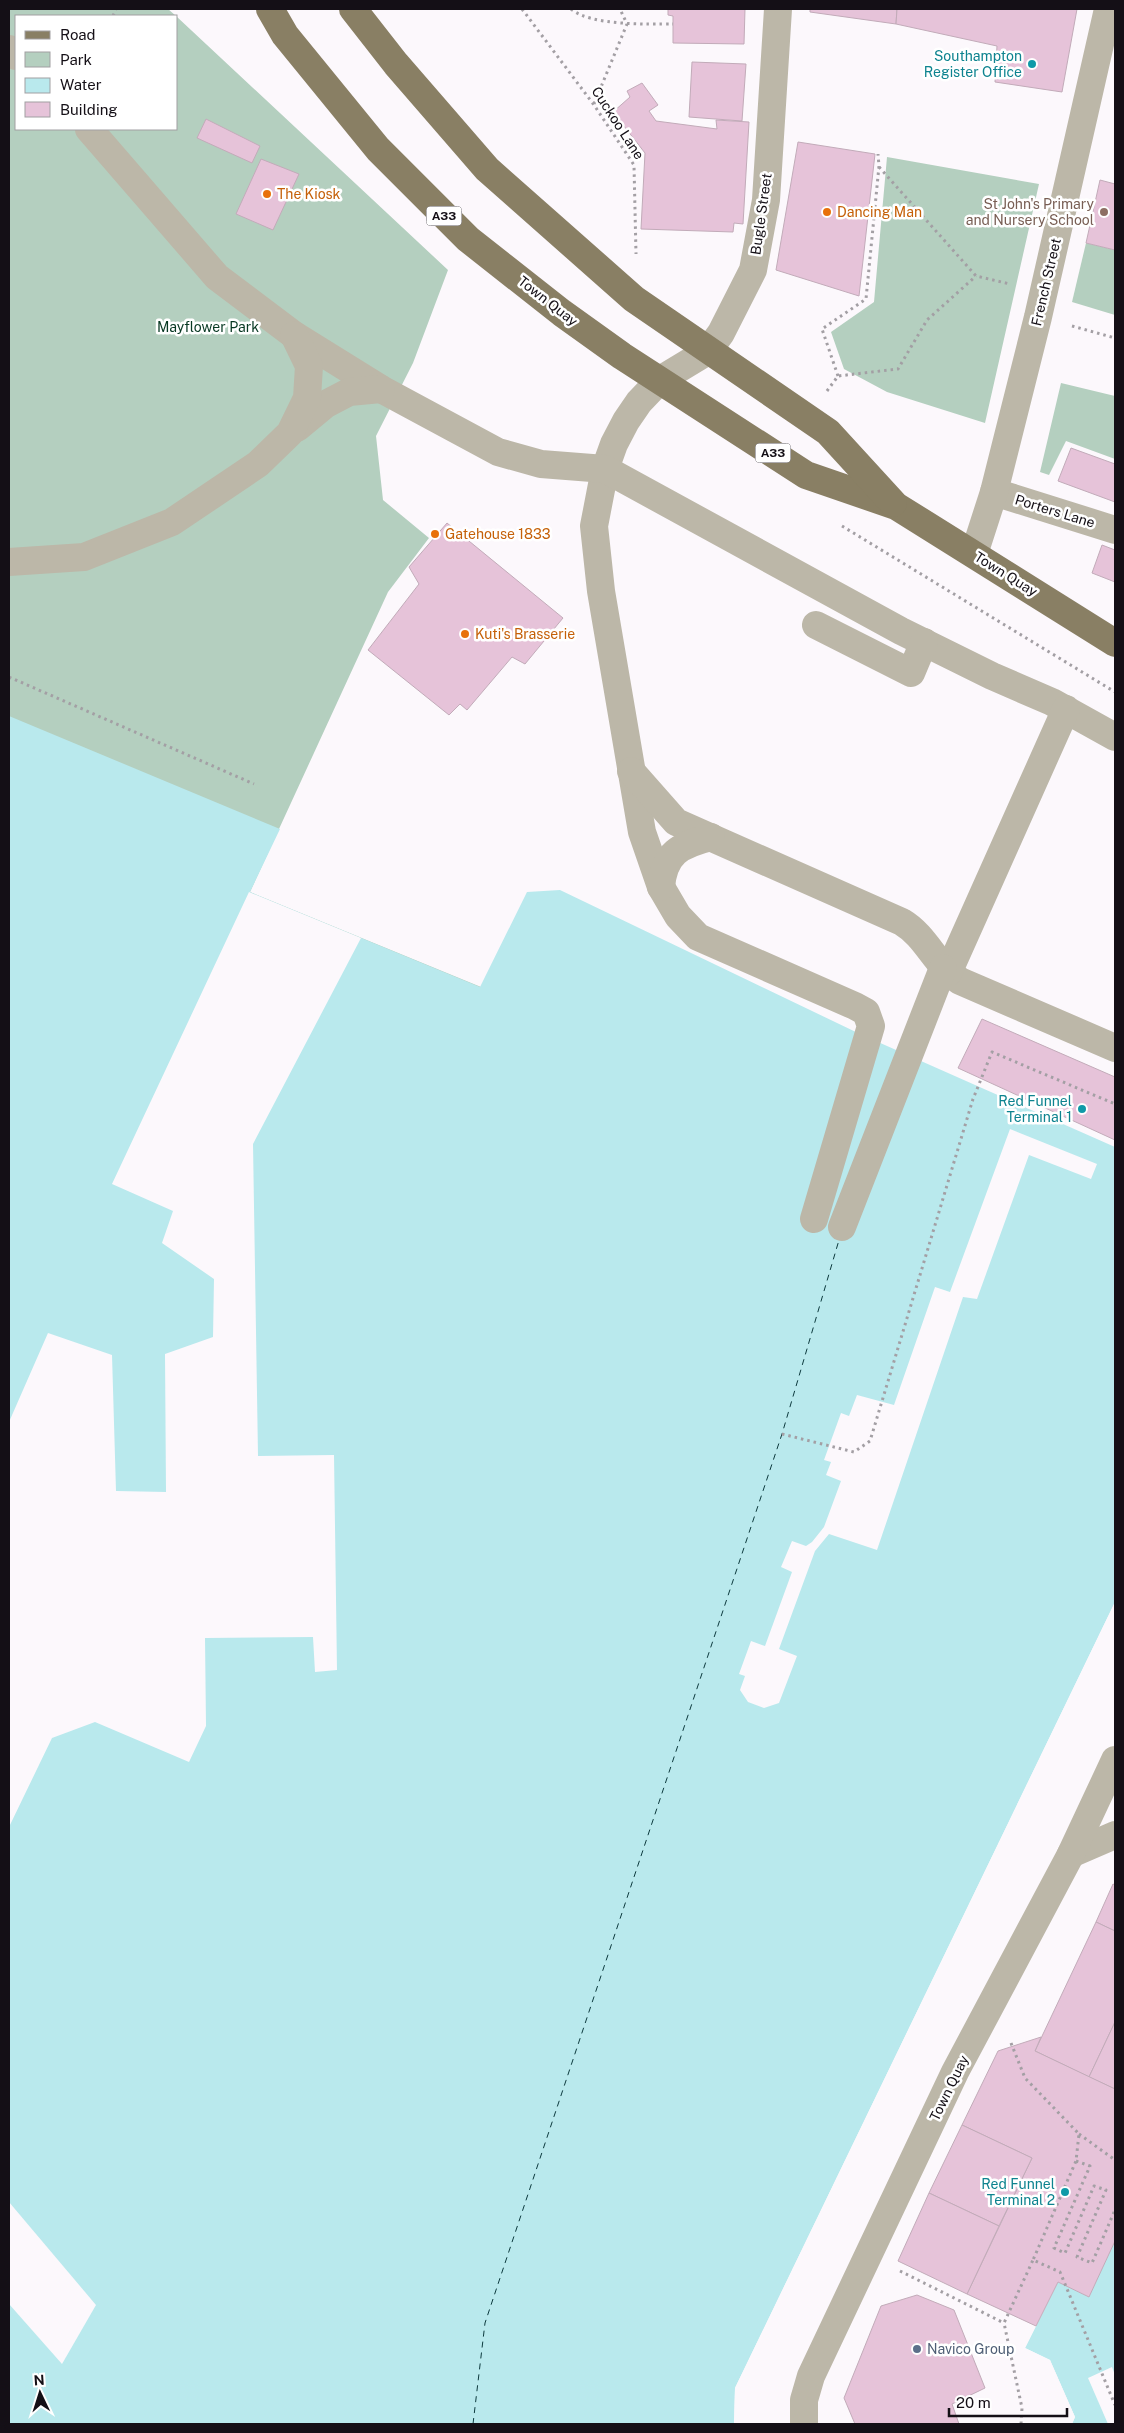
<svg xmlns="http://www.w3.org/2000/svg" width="1124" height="2433" viewBox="0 0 1124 2433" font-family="'Public Sans',sans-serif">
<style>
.green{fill:#b4cfbf}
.water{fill:#b9e9ed}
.pier{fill:#fcf8fc}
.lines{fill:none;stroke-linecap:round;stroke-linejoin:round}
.ferry{stroke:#0d3a3e;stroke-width:1;stroke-dasharray:6 5;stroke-linecap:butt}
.building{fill:#e6c3d9;stroke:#c2abb9}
.path{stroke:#a39fa4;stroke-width:3;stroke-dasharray:2.5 4;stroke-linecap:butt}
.minor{stroke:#bcb7a8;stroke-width:28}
.major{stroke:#897f64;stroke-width:28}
.culture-dot{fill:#0f9aa8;stroke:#fff;stroke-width:2}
.food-dot{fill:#e8710a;stroke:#fff;stroke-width:2}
.education-dot{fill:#8d6e63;stroke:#fff;stroke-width:2}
.service-dot{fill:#5c6f8a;stroke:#fff;stroke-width:2}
.labels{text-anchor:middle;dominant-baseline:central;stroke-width:5;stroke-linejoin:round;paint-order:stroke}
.shield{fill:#fff;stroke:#5a575c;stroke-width:1}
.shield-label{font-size:12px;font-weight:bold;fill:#140f16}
.culture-label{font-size:14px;fill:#0d838f;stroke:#fff;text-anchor:end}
.street-label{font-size:14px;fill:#140f16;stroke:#fff}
.food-label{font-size:14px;fill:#c56008;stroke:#fff;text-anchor:start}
.education-label{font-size:14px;fill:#785e54;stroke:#fff;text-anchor:end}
.park-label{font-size:14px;fill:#073822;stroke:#fff}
.service-label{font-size:14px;fill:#4e5e75;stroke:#fff;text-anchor:start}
</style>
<rect width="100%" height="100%" fill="#fcf8fc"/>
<g class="green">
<path d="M9,9H168L176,16H16V129H176V16L448,270L413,363L376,436L383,500L429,538L388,592L250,892L481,987L9,1542Z"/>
<path d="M887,157L1039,184L985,423L887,392L844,369L831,332L874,302Z"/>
<path d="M1086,243L1115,250V315L1072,302Z"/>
<path d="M1061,383L1115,396V459L1066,441L1049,475L1040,472Z"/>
</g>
<g class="water">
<path d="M9,716L280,829L250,892L480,987L527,892L560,890L860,1034L1115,1147V1602L735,2388L734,2424H9Z"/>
<path d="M1115,2241V2424H1072L1075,2417L1050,2360L1025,2348L1058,2282L1089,2296Z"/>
</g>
<g class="pier">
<path d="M249,892L361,938L253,1144L258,1456L334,1455L337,1670L315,1672L313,1637L205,1638L206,1726L189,1762L95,1722L52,1738L9,1827V1422L48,1333L112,1355L116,1491L166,1492L165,1354L213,1337L214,1279L162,1243L173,1211L112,1184Z"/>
<path d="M1010,1129L1097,1164L1091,1179L1029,1155L977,1299L963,1297L877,1550L829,1534L815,1551L779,1649L797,1656L779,1703L764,1708L748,1702L740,1690L745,1676L739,1674L751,1641L765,1646L792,1572L781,1567L792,1541L806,1546L812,1542L824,1527L841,1481L826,1475L831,1462L824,1460L841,1413L849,1416L857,1395L894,1405L935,1287L950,1292Z"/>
<path d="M1115,1602V1608L737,2389L736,2424H734L735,2388Z"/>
<path d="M9,2202L96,2305L62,2364L9,2304Z"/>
<path d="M1115,2238L1089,2297L1058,2282L1025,2348L1050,2360L1075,2417L1072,2424H1069L1072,2417L1048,2362L1023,2350L1022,2348L1056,2280Z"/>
<path d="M1112,2367L1115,2375V2424H1108L1088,2378Z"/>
</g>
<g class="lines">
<path class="ferry" d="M473,2424L485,2323L782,1434L839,1240"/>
</g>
<g class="building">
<path d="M668,9H745L744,44L673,43V16L668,15Z"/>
<path d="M810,9H897L896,24L810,12Z"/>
<path d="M897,9H1077L1062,92L995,82L997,46L896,24Z"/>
<path d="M692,62L746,64L742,121L689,117Z"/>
<path d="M642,83L658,105L649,111L656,121L717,129L716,120L749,122L743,224L734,223L733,232L641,229L645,153L613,112L630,97L627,91Z"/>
<path d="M206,119L260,146L252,163L197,138Z"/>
<path d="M798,142L875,154L859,296L776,270Z"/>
<path d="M261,159L299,174L273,230L236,214Z"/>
<path d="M1100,180L1115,184V250L1086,243Z"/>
<path d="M1071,448L1115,464V502L1058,481Z"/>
<path d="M447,523L563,618L525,664L512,657L467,710L460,704L449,715L368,650L419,584L409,567Z"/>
<path d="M1102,545L1115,550V582L1092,573Z"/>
<path d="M982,1019L1115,1077V1140L958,1068Z"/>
<path d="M1113,1884L1115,1885V1931L1096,1922Z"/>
<path d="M1096,1922L1115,1931V2022L1089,2077L1035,2051Z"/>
<path d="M1115,2022V2089L1089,2077Z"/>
<path d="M1041,2037L1035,2051L1115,2089V2241L1089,2297L1058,2282L1036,2326L967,2294L1032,2158L962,2125L998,2051Z"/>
<path d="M962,2125L1032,2158L999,2226L929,2193Z"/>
<path d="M929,2193L999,2226L967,2294L898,2261Z"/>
<path d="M917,2295L954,2310L985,2388L952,2404L959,2424H855L844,2398L881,2306Z"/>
</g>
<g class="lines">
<g class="path">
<path d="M522,9L594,105L634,165L636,254"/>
<path d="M571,9C591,26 647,24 673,24"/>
<path d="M113,16L116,9"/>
<path d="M594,104L627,24L620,9"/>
<path d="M879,167L976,276L1010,284"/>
<path d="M1072,326L1115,338"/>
<path d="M838,376L822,329L866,299L879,166L878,154"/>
<path d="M827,391L838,376L898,369L927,320L976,276"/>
<path d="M842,526L1115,692"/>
<path d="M9,677L254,784"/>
<path d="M782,1434L854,1452L870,1441L973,1099L992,1052L1115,1104"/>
<path d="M1011,2043L1025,2078L1079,2134L1076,2161L1033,2260L1060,2272L1115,2405"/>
<path d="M1079,2134L1115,2160"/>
<path d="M1076,2161L1090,2166L1054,2248L1065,2253L1094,2186L1106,2190L1077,2257L1092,2263L1115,2210"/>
<path d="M900,2271L1004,2323"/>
<path d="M1021,2424L1022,2408L1004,2323L1033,2260"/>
</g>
<g class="minor">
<path d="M778,9L766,200L753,270L721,333L708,351L660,380L639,402L626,421L614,444L605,469L594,526L601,591L642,832L661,887L678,916L698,937L855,1006L866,1012L871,1026L814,1219"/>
<path d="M9,49L16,56"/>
<path d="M89,129L217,277L294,335L381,389L498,452L541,464L605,469L901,631L992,676L1052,702L1115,737"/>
<path d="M297,428L326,404L349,392L381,389"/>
<path d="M994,492L1115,530"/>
<path d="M974,554L994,492L1038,317L1108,9"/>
<path d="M9,562L84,557L172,522L258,464L290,433L307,398L309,366L294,335"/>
<path d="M816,625L911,673L924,642"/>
<path d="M631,771L676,822L902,922C927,937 935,965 960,981L1115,1048"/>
<path d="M661,887C664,853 680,845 711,837"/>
<path d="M948,973L1066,709"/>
<path d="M842,1227L943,968"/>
<path d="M1071,1854L1115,1835"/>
<path d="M804,2424V2400L811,2376L955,2072L1071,1854L1115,1760"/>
</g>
<g class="major">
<path d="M270,9L285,35L378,149L468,239L562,313L622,356L806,475L896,506L1115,643"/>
<path d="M353,9L396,64L487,169L634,299L828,432L893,503"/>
</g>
</g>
<g class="culture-dot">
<circle cx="1032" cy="64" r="5"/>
<circle cx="1082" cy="1109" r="5"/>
<circle cx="1065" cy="2192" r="5"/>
</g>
<g class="food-dot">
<circle cx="267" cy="194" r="5"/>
<circle cx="827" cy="212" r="5"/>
<circle cx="435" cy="534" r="5"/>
<circle cx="465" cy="634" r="5"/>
</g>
<circle class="education-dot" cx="1104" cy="212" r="5"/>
<circle class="service-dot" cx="917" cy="2349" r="5"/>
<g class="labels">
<g class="shield">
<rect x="426.5" y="206.5" width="35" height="19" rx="4"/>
<rect x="755.5" y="443.5" width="35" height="19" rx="4"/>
</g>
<g class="shield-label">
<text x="444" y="216">A33</text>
<text x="773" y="453">A33</text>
</g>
<g class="culture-label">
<text x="1022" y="56">Southampton<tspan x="1022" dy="16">Register Office</tspan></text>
<text x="1072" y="1101">Red Funnel<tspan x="1072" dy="16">Terminal 1</tspan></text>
<text x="1055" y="2184">Red Funnel<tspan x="1055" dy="16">Terminal 2</tspan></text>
</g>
<g class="street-label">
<text transform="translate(618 123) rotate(57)">Cuckoo Lane</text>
<text transform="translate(761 214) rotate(-82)">Bugle Street</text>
<text transform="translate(1046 282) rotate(-77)">French Street</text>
<text transform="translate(548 301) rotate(38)">Town Quay</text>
<text transform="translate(1055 511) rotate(17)">Porters Lane</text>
<text transform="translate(1006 574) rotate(32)">Town Quay</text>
<text transform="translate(949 2088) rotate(-64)">Town Quay</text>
</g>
<g class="food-label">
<text x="277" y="194">The Kiosk</text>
<text x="837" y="212">Dancing Man</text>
<text x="445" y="534">Gatehouse 1833</text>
<text x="475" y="634">Kuti's Brasserie</text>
</g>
<g class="education-label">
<text x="1094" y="204">St John's Primary<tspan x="1094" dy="16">and Nursery School</tspan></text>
</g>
<g class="park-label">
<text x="208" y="327">Mayflower Park</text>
</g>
<g class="service-label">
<text x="927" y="2349">Navico Group</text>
</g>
</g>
<rect width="1124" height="2433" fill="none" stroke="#140f16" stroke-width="20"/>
<rect x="15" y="15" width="162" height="115" fill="#ffffff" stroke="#a19fa2"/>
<rect x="25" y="31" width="25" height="8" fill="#897f64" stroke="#a19fa2"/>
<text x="60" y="40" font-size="15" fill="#140f16">Road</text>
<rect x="25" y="52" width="25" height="15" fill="#b4cfbf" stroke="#a19fa2"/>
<text x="60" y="65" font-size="15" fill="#140f16">Park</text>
<rect x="25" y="78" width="25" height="15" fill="#b9e9ed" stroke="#a19fa2"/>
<text x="60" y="90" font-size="15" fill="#140f16">Water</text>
<rect x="25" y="102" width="25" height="15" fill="#e6c3d9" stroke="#a19fa2"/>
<text x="60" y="115" font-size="15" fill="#140f16">Building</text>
<g transform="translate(40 2393) rotate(356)" stroke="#ffffff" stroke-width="4" paint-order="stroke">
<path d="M0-4L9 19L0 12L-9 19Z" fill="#140f16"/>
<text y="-8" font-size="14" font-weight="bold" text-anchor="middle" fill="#140f16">N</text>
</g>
<path d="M949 2408v8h118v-8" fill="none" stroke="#140f16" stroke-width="2.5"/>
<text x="956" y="2408" font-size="15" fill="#140f16" stroke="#ffffff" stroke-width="4" paint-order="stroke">20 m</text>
</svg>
